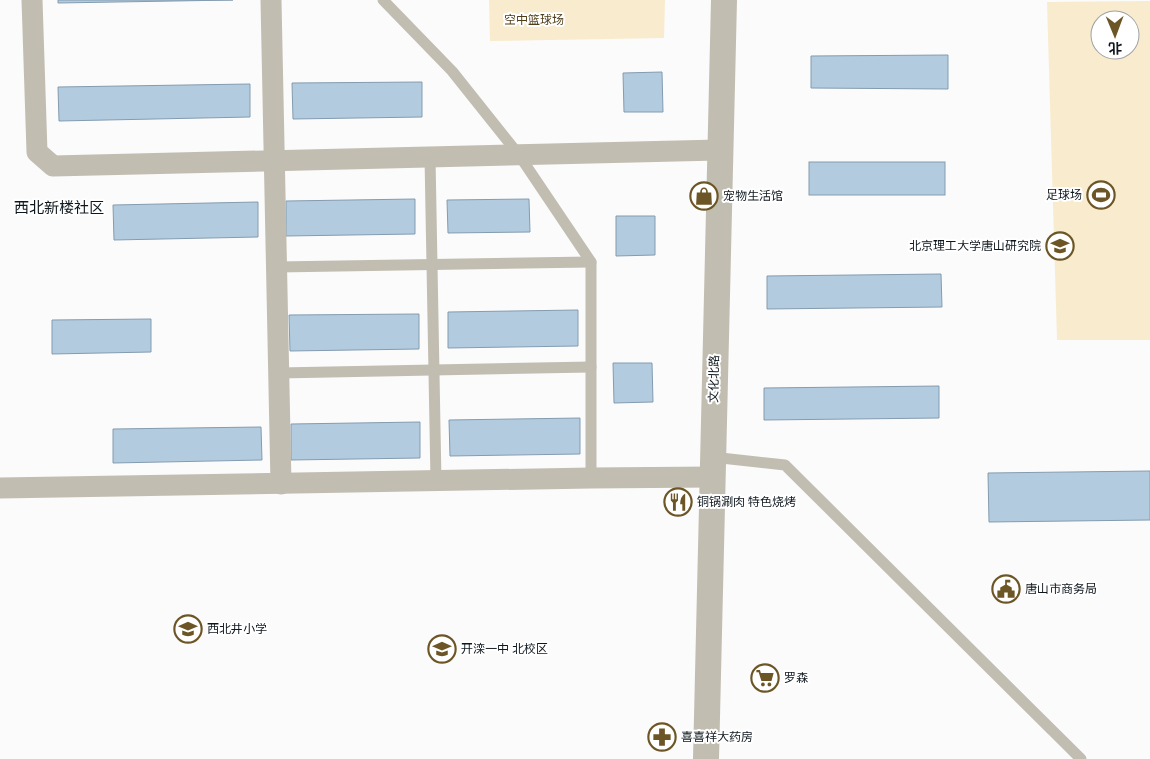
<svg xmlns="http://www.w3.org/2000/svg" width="1150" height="759" viewBox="0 0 1150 759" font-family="'Public Sans','Noto Sans SC',sans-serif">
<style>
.green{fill:#f9ebcd;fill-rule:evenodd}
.building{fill:#b2cbdf;stroke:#849caf}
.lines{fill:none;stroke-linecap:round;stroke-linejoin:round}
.service{stroke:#c2bdb1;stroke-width:11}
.minor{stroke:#c2bdb1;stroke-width:21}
.tertiary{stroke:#c2bdb1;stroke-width:26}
.labels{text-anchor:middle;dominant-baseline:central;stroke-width:4;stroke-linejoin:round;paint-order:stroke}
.park-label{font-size:12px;fill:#4f3e18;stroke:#fff}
.poi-label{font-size:12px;fill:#0e171e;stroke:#fff;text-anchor:start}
.street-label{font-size:12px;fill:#0e171e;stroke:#fff}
.quarter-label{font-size:15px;fill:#0e171e;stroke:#fff}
</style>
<rect width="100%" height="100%" fill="#fbfbfb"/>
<g class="green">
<path d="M489,0H665L664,38L490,41Z"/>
<path d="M1150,1V340H1057L1047,2ZM1100,20H1130V50H1100Z"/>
</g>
<g class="building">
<path d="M58,0H233L58,3Z"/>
<path d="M948,55V89L811,88V56Z"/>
<path d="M662,72L663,112H624L623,73Z"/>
<path d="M422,82V117L293,119L292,83Z"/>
<path d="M250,84V117L59,121L58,87Z"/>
<rect x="809" y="162" width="136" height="33"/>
<path d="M415,199V234L286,236V201Z"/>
<path d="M529,199L530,232L448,233L447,200Z"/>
<path d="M258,202V237L114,240L113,205Z"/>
<path d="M616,216H655V255L616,256Z"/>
<path d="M941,274L942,307L767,309V276Z"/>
<path d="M578,310V346L448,348V312Z"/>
<path d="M419,314V349L290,351L289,315Z"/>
<path d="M151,319V352L52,354V320Z"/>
<path d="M613,363H652L653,402L614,403Z"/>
<path d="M939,386V418L764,420V388Z"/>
<path d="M580,418V454L450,456L449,420Z"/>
<path d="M420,422V458L291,460V424Z"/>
<path d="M261,427L262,460L113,463V429Z"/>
<path d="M1150,471V520L989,522L988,473Z"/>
</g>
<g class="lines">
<g class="service">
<path d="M383,0L452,71L519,155L591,262V478"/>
<path d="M430,157L436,481"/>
<path d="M277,267L591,262"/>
<path d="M279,373L591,367"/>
<path d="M712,457L785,465L1081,759"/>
</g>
<g class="minor">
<path d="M32,0L37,152L53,166L719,150"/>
<path d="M271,0L281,484"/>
<path d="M0,488L591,478L712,477"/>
</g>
<path class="tertiary" d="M706,759C711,506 716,253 724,0"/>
</g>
<defs>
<g id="stadium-ring" transform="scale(1.4375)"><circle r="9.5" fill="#fff" stroke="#6c5626" stroke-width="1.5"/><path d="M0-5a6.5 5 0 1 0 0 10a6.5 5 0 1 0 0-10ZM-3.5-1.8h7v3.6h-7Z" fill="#6c5626"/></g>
<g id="shop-ring" transform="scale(1.4375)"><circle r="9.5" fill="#fff" stroke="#6c5626" stroke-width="1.5"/><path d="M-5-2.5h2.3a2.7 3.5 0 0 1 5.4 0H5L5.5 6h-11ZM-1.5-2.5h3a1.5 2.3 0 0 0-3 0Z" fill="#6c5626"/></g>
<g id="university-ring" transform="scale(1.4375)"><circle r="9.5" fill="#fff" stroke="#6c5626" stroke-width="1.5"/><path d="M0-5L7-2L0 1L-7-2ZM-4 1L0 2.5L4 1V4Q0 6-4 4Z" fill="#6c5626"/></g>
<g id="restaurant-ring" transform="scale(1.4375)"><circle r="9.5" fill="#fff" stroke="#6c5626" stroke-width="1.5"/><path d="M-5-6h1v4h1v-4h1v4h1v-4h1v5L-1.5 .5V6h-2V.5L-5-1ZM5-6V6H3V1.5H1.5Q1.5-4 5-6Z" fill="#6c5626"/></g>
<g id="civic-ring" transform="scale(1.4375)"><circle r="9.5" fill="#fff" stroke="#6c5626" stroke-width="1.5"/><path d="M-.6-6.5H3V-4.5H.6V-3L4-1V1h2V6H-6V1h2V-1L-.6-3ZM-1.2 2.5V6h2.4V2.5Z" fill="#6c5626"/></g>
<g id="school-ring" transform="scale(1.4375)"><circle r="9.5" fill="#fff" stroke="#6c5626" stroke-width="1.5"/><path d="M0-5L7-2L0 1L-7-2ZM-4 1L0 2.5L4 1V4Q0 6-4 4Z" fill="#6c5626"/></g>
<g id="supermarket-ring" transform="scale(1.4375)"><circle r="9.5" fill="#fff" stroke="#6c5626" stroke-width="1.5"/><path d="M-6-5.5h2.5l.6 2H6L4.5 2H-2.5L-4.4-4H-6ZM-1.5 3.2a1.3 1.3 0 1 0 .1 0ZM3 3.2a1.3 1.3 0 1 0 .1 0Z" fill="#6c5626"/></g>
<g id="pharmacy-ring" transform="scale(1.4375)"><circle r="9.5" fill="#fff" stroke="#6c5626" stroke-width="1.5"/><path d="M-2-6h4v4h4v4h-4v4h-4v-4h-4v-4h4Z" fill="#6c5626"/></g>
</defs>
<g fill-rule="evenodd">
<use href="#stadium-ring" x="1101" y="195"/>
<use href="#shop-ring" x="704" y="196"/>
<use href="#university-ring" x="1060" y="246"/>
<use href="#restaurant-ring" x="678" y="502"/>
<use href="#civic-ring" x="1006" y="589"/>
<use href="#school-ring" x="188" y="629"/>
<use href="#school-ring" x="442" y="649"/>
<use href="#supermarket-ring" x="765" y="678"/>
<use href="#pharmacy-ring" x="662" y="737"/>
</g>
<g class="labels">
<g class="park-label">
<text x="534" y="20">空中篮球场</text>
</g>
<g class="poi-label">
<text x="1082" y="195" text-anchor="end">足球场</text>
<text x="723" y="196">宠物生活馆</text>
<text x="1041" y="246" text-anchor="end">北京理工大学唐山研究院</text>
<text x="697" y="502">铜锅涮肉 特色烧烤</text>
<text x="1025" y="589">唐山市商务局</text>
<text x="207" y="629">西北井小学</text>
<text x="461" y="649">开滦一中 北校区</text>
<text x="784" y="678">罗森</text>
<text x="681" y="737">喜喜祥大药房</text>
</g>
<g class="street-label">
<text transform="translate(714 379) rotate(-89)">文化北路</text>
</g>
<g class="quarter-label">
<text x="59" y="207">西北新楼社区</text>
</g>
</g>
<g transform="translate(1115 35) rotate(179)"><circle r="24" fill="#ffffff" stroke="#9fa2a5"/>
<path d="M0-4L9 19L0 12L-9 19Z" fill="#6c5626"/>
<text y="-8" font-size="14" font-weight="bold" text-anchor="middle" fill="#0e171e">北</text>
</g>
</svg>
